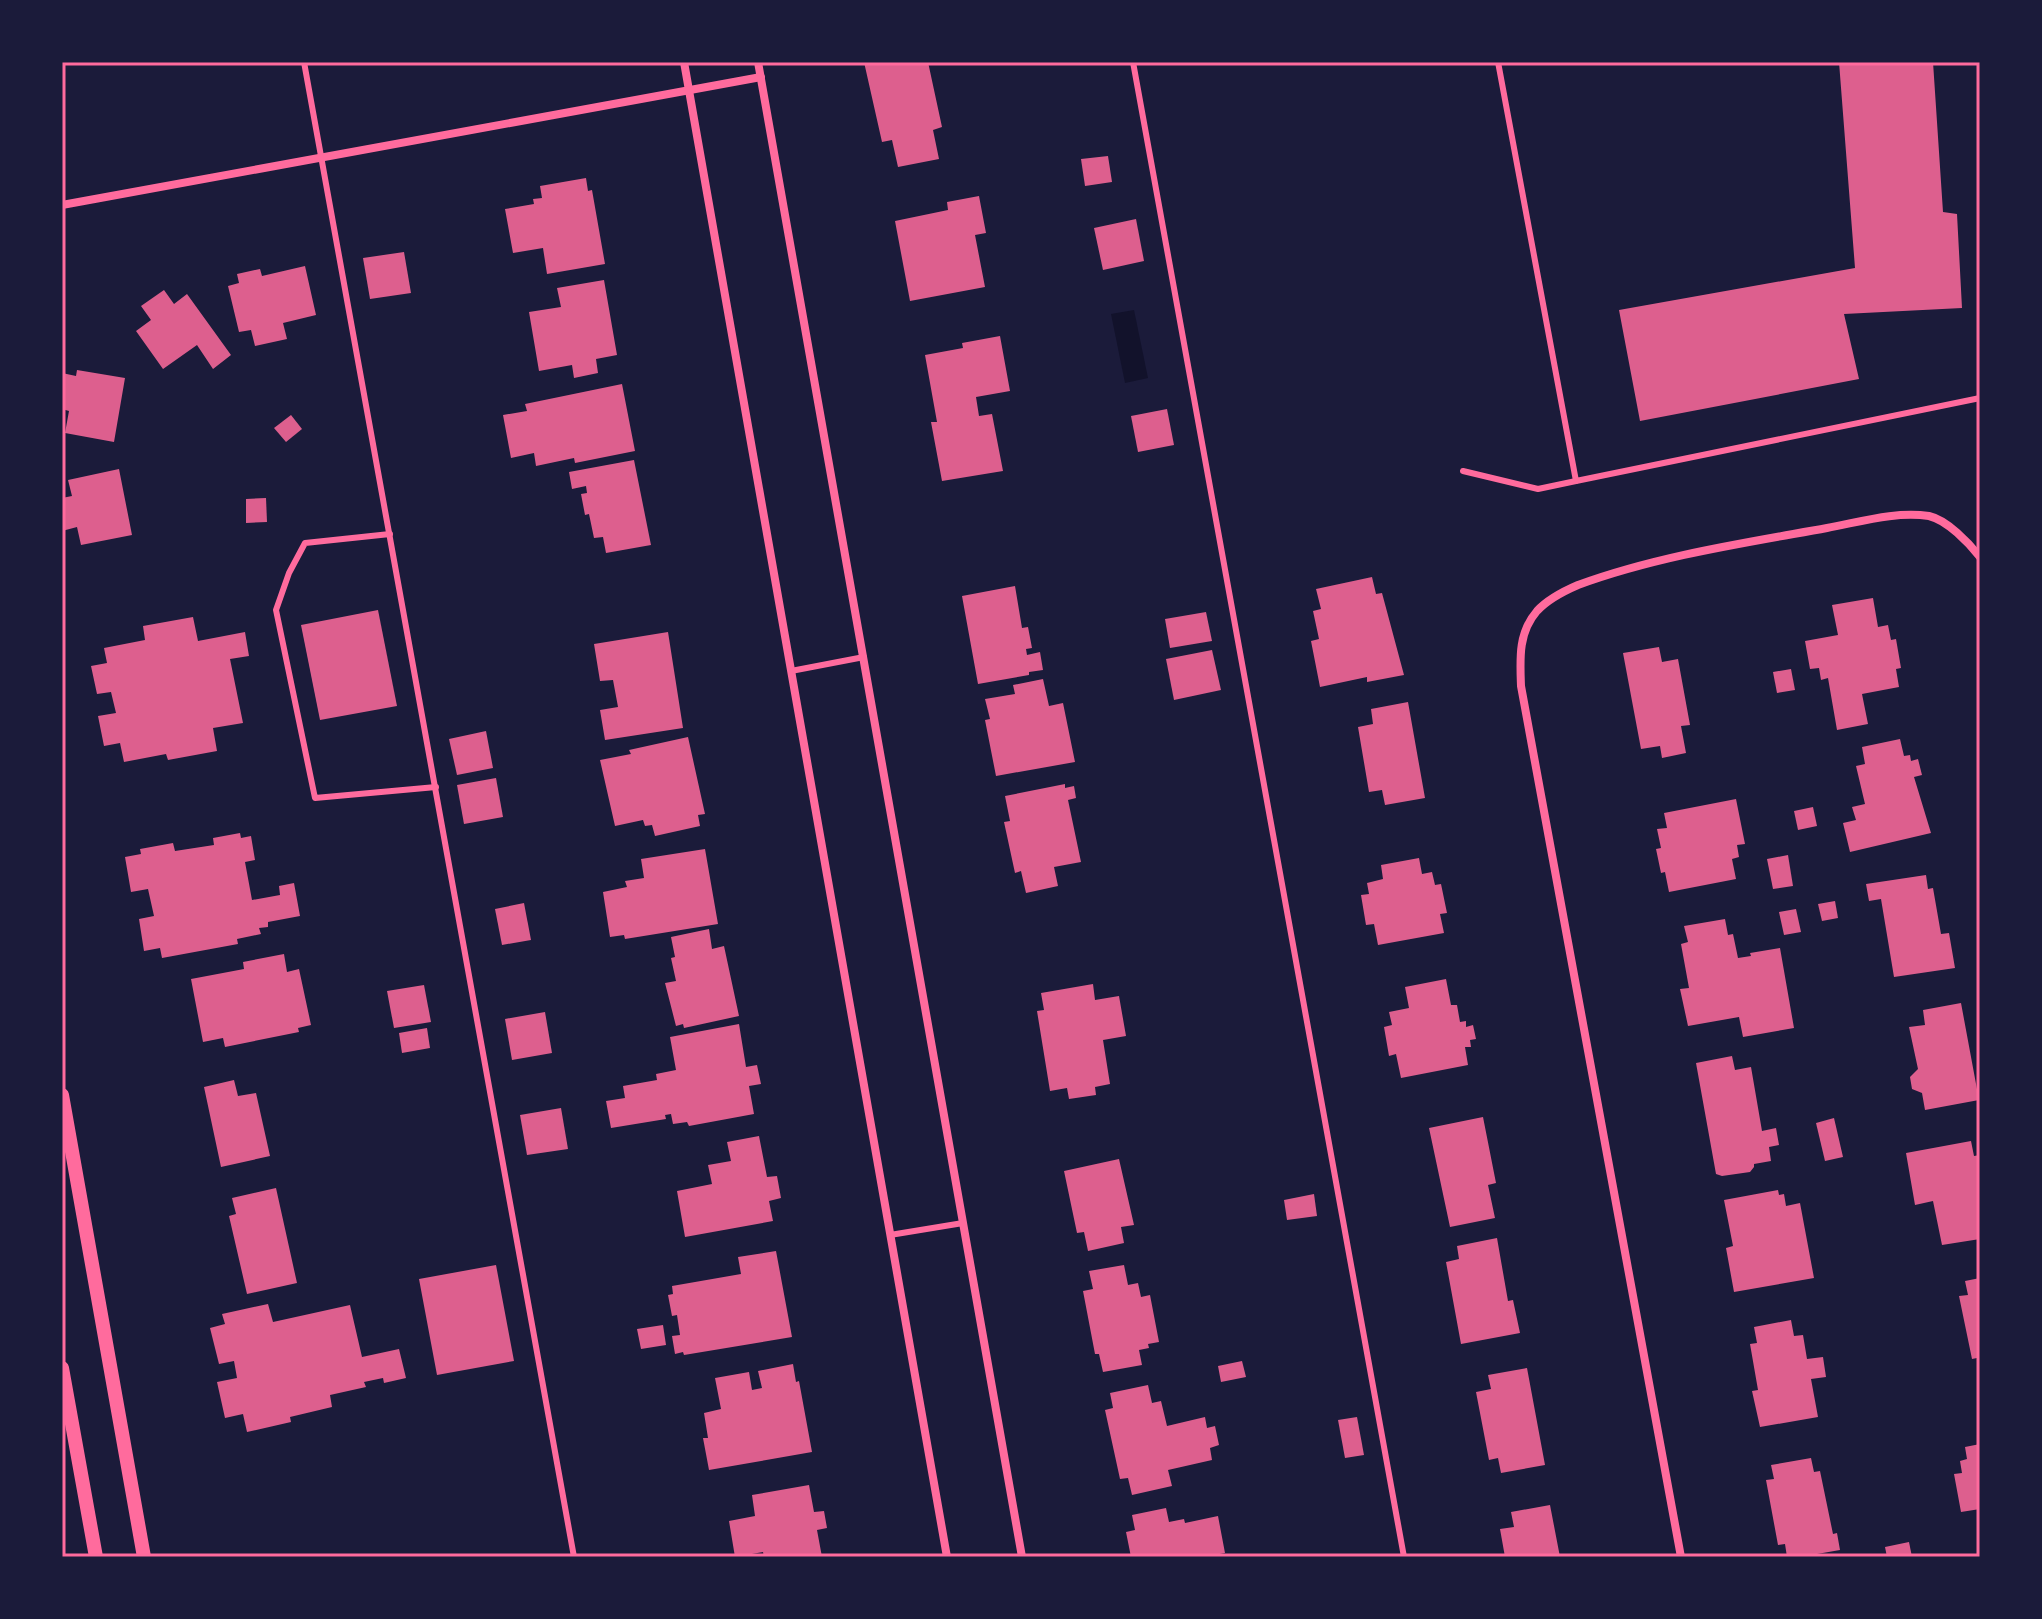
<svg xmlns="http://www.w3.org/2000/svg" width="2042" height="1619" viewBox="0 0 2042 1619" font-family="Montserrat,sans-serif">
<style>
.water{fill:#12122b}
.building{fill:#dd5f8e}
.lines{fill:none;stroke-linecap:round;stroke-linejoin:round}
.service{stroke:#ff6b9d;stroke-width:6}
.minor{stroke:#ff6b9d;stroke-width:8}
.tertiary{stroke:#ff6b9d;stroke-width:14}
.neatline{fill:none;stroke:#ff6b9d;stroke-width:3}
</style>
<rect width="100%" height="100%" fill="#1b1b3a"/>
<path class="water" d="M1134,310L1148,378L1125,383L1111,314Z"/>
<g class="building">
<path d="M864,62H928L942,127L933,130L939,159L898,167L892,140L882,142Z"/>
<path d="M1839,62H1933L1943,212L1957,214L1962,308L1844,314L1859,379L1640,421L1619,310L1855,268Z"/>
<path d="M1108,156L1112,182L1085,186L1081,159Z"/>
<path d="M586,178L588,191L592,190L605,264L547,274L543,248L513,253L505,209L534,204L533,199L542,198L540,186Z"/>
<path d="M979,196L986,233L975,235L985,287L910,301L895,221L948,210L947,202Z"/>
<path d="M1136,219L1144,261L1103,270L1094,228Z"/>
<path d="M404,252L411,293L370,299L363,258Z"/>
<path d="M305,266L316,315L283,323L287,339L255,346L251,330L239,332L228,286L239,283L237,274L260,269L262,276Z"/>
<path d="M604,280L617,355L596,359L598,373L574,378L572,365L539,371L529,312L561,307L557,288Z"/>
<path d="M164,290L174,304L187,294L231,355L213,369L197,345L163,369L136,331L151,320L141,306Z"/>
<path d="M1000,336L1010,391L976,397L979,416L992,414L1003,471L942,481L931,422H937L925,355L963,348L962,343Z"/>
<path d="M77,370L125,378L114,442L65,433L69,411L62,409V373L76,376Z"/>
<path d="M622,384L635,451L575,463L574,458L536,466L534,453L511,458L503,415L527,411L525,404Z"/>
<path d="M1167,409L1174,445L1138,452L1131,416Z"/>
<path d="M291,415L302,429L286,442L274,428Z"/>
<path d="M634,460L651,545L606,553L603,537L594,538L589,514L585,515L581,494L587,493L586,486L572,489L569,472Z"/>
<path d="M119,469L132,535L81,545L77,527L62,531V498L72,496L68,480Z"/>
<path d="M266,498L267,522L246,523V499Z"/>
<path d="M1372,577L1376,594L1382,593L1404,675L1367,682V677L1320,687L1311,641L1319,639L1313,611L1321,609L1316,589Z"/>
<path d="M1015,586L1022,628L1028,627L1032,648L1026,649L1027,655L1040,652L1043,670L1029,672V675L978,684L962,596Z"/>
<path d="M1873,598L1878,627L1888,625L1891,640L1896,639L1901,668L1896,669L1899,687L1862,694L1868,724L1837,730L1828,678L1821,680L1819,668L1810,669L1805,641L1838,635L1832,605Z"/>
<path d="M378,610L397,706L320,720L301,625Z"/>
<path d="M1206,612L1212,641L1170,648L1165,619Z"/>
<path d="M193,617L198,641L245,632L249,656L230,659L243,723L213,728L217,751L168,760L166,754L124,762L120,743L104,746L98,716L116,713L111,692L97,694L91,666L107,663L104,648L145,640L143,626Z"/>
<path d="M668,632L683,728L605,740L600,710L618,707L613,680L600,681L594,644Z"/>
<path d="M1659,647L1662,662L1678,659L1690,725L1681,726L1686,753L1662,758L1660,746L1641,749L1623,653Z"/>
<path d="M1212,650L1221,690L1174,700L1166,659Z"/>
<path d="M1791,669L1795,690L1777,693L1773,672Z"/>
<path d="M1043,679L1049,706L1063,703L1075,762L996,776L985,720L990,719L985,699L1015,694L1013,685Z"/>
<path d="M1408,702L1425,798L1385,805L1382,790L1369,792L1358,727L1373,724L1371,709Z"/>
<path d="M486,731L493,768L457,775L449,739Z"/>
<path d="M688,737L705,814L698,815L700,826L655,836L652,825L645,826L643,820L615,826L600,760L631,754L629,750Z"/>
<path d="M1900,739L1904,756L1910,755L1911,761L1918,759L1922,775L1914,777L1931,833L1850,852L1843,823L1856,820L1852,807L1865,804L1856,766L1865,764L1862,747Z"/>
<path d="M496,778L503,817L464,824L457,785Z"/>
<path d="M1065,784V788L1074,786L1076,798L1068,800L1081,862L1054,867L1058,886L1026,893L1021,871L1015,873L1004,822L1010,821L1005,796Z"/>
<path d="M1736,799L1745,844L1737,845L1739,857L1732,859L1736,879L1669,892L1665,872L1661,873L1656,849L1661,848L1657,829L1667,828L1664,813Z"/>
<path d="M1813,807L1817,826L1798,830L1794,811Z"/>
<path d="M240,833L241,838L251,836L255,860L245,862L252,900L280,895L279,886L294,883L300,916L268,922V927L259,928L261,934L237,939L238,944L162,958L160,948L144,951L139,919L154,916L148,889L131,892L125,857L141,854L140,849L173,843L175,851L214,845L213,838Z"/>
<path d="M705,849L718,924L625,939L624,935L610,937L603,892L627,887L625,881L644,878L641,859Z"/>
<path d="M1788,855L1793,886L1773,889L1767,859Z"/>
<path d="M1419,858L1422,874L1432,872L1435,885L1441,884L1447,913L1440,914L1444,933L1378,945L1374,924L1366,925L1361,895L1369,894L1367,883L1383,879L1381,865Z"/>
<path d="M1926,875L1928,889L1933,888L1941,934L1949,933L1955,968L1894,977L1881,899L1869,901L1866,884Z"/>
<path d="M1835,901L1838,918L1822,921L1818,904Z"/>
<path d="M524,903L531,940L502,945L495,909Z"/>
<path d="M1796,909L1801,932L1784,935L1779,912Z"/>
<path d="M1725,919L1728,935L1733,934L1738,958L1751,956L1750,953L1780,948L1794,1028L1743,1037L1739,1017L1688,1026L1680,989L1689,988L1681,944L1688,942L1684,926Z"/>
<path d="M709,929L712,949L724,946L739,1016L684,1028L683,1024L676,1026L665,983L676,981L671,958L675,957L671,937Z"/>
<path d="M284,954L287,972L299,969L311,1025L298,1028L299,1032L225,1047L223,1038L203,1042L191,979L244,969L243,962Z"/>
<path d="M1446,979L1451,1005H1457L1460,1022L1466,1021V1027L1473,1025L1476,1039L1470,1040L1471,1047H1465L1468,1065L1401,1078L1396,1054L1389,1056L1384,1027L1392,1025L1389,1012L1409,1008L1405,987Z"/>
<path d="M1093,984L1095,1000L1119,996L1126,1036L1103,1040L1110,1084L1095,1087L1096,1095L1069,1099L1067,1088L1050,1091L1037,1011L1044,1010L1041,993Z"/>
<path d="M424,985L431,1022L394,1028L387,991Z"/>
<path d="M1961,1003L1979,1100L1925,1110L1922,1093L1912,1089L1910,1077L1918,1069L1909,1027L1925,1025L1923,1010Z"/>
<path d="M545,1012L552,1053L512,1060L505,1019Z"/>
<path d="M739,1024L746,1067L757,1065L761,1084L749,1086L754,1114L689,1126L687,1122L673,1124L671,1114L665,1115L666,1119L611,1128L606,1101L625,1098L623,1086L657,1080L656,1074L676,1070L670,1037Z"/>
<path d="M427,1028L430,1048L402,1053L399,1033Z"/>
<path d="M1732,1056L1735,1070L1751,1067L1762,1131L1776,1128L1779,1145L1769,1147L1771,1161L1754,1164V1167L1750,1172L1722,1176L1716,1174L1696,1063Z"/>
<path d="M234,1080L238,1096L256,1093L270,1156L221,1167L204,1087Z"/>
<path d="M561,1108L568,1149L527,1155L520,1115Z"/>
<path d="M1483,1117L1496,1183L1488,1185L1495,1218L1450,1227L1429,1128Z"/>
<path d="M1834,1118L1843,1157L1825,1161L1816,1123Z"/>
<path d="M759,1136L767,1177L777,1176L781,1198L769,1201L773,1221L685,1237L677,1191L712,1184L708,1165L731,1161L727,1142Z"/>
<path d="M1971,1141L1974,1156L1980,1155V1239L1942,1245L1933,1201L1915,1205L1906,1153Z"/>
<path d="M1119,1159L1134,1225L1121,1227L1124,1243L1088,1251L1084,1232L1077,1233L1064,1171Z"/>
<path d="M276,1188L297,1283L247,1294L229,1216L236,1214L232,1198Z"/>
<path d="M1778,1190L1779,1195L1784,1194L1786,1206L1800,1203L1814,1278L1734,1292L1726,1248L1733,1246L1724,1200Z"/>
<path d="M1314,1194L1317,1216L1287,1220L1284,1200Z"/>
<path d="M1497,1238L1508,1301L1513,1300L1520,1333L1461,1344L1446,1262L1459,1259L1457,1246Z"/>
<path d="M776,1251L792,1337L684,1355L683,1352L675,1354L672,1336L680,1335L677,1315L672,1316L668,1295L673,1294L672,1286L741,1274L738,1257Z"/>
<path d="M496,1265L514,1361L437,1375L419,1279Z"/>
<path d="M1124,1265L1128,1285L1138,1283L1141,1297L1150,1295L1159,1342L1148,1344L1149,1348L1139,1350L1142,1365L1103,1372L1099,1354H1095L1083,1291L1093,1289L1089,1271Z"/>
<path d="M1980,1278V1365H1979L1977,1358L1972,1359L1959,1296L1968,1295L1965,1281Z"/>
<path d="M268,1304L273,1322L350,1305L362,1357L399,1349L406,1378L384,1383L383,1378L364,1382L366,1387L330,1395L332,1407L290,1417L291,1422L247,1432L243,1414L225,1418L217,1382L237,1378L234,1361L219,1364L210,1328L225,1324L222,1314Z"/>
<path d="M1791,1320L1794,1336L1803,1335L1807,1359L1823,1357L1826,1377L1811,1379L1818,1417L1760,1427L1752,1391L1758,1390L1750,1344L1757,1343L1754,1327Z"/>
<path d="M663,1325L666,1345L641,1349L637,1329Z"/>
<path d="M1242,1361L1246,1377L1221,1382L1218,1366Z"/>
<path d="M793,1364L796,1382L799,1381L812,1452L709,1470L703,1438H708L704,1413L721,1409L715,1378L749,1372L752,1390L762,1388L758,1371Z"/>
<path d="M1527,1368L1545,1465L1501,1473L1498,1458L1489,1460L1476,1392L1491,1389L1488,1375Z"/>
<path d="M1148,1385L1152,1403L1161,1401L1167,1426L1205,1417L1207,1428L1215,1426L1219,1445L1210,1448L1212,1460L1168,1470L1172,1486L1132,1495L1128,1478L1120,1479L1105,1410L1113,1408L1110,1393Z"/>
<path d="M1357,1417L1364,1455L1345,1458L1338,1420Z"/>
<path d="M1980,1444V1509L1961,1512L1954,1474L1962,1473L1960,1461L1967,1459L1965,1447Z"/>
<path d="M1811,1458L1814,1472L1820,1471L1833,1534L1837,1533L1840,1550L1817,1554L1818,1557H1787L1785,1544L1778,1545L1766,1480L1774,1479L1771,1465Z"/>
<path d="M809,1485L814,1512L824,1511L827,1528L817,1530L822,1557H764L763,1552L735,1557L729,1521L755,1516L752,1495Z"/>
<path d="M1550,1505L1560,1557H1505L1500,1529L1514,1527L1511,1512Z"/>
<path d="M1166,1508L1169,1522L1184,1519L1185,1523L1218,1516L1225,1553L1204,1557H1131L1126,1532L1135,1530L1132,1515Z"/>
<path d="M1909,1542L1912,1557H1887L1885,1547Z"/>
</g>
<g class="lines">
<g class="service">
<path d="M304,62L574,1557"/>
<path d="M1133,62L1404,1557"/>
<path d="M1498,62L1576,481L1980,398"/>
<path d="M1463,471L1538,489L1576,481"/>
<path d="M390,534L305,543L289,573L276,610L315,798L436,787"/>
<path d="M791,671L864,657"/>
<path d="M890,1235L963,1223"/>
</g>
<g class="minor">
<path d="M684,62L947,1557"/>
<path d="M758,62L1022,1557"/>
<path d="M62,205L761,77"/>
<path d="M1681,1557L1521,686C1520,659 1518,633 1537,611C1548,599 1564,591 1578,585C1657,556 1744,543 1827,528C1860,522 1895,511 1929,516C1947,520 1969,543 1980,557"/>
</g>
<g class="tertiary">
<path d="M62,1095L144,1557"/>
<path d="M62,1368L96,1557"/>
</g>
</g>
<rect width="2042" height="1619" fill="none" stroke="#1b1b3a" stroke-width="128"/>
<rect x="64" y="64" width="1914" height="1491" class="neatline"/>
</svg>
